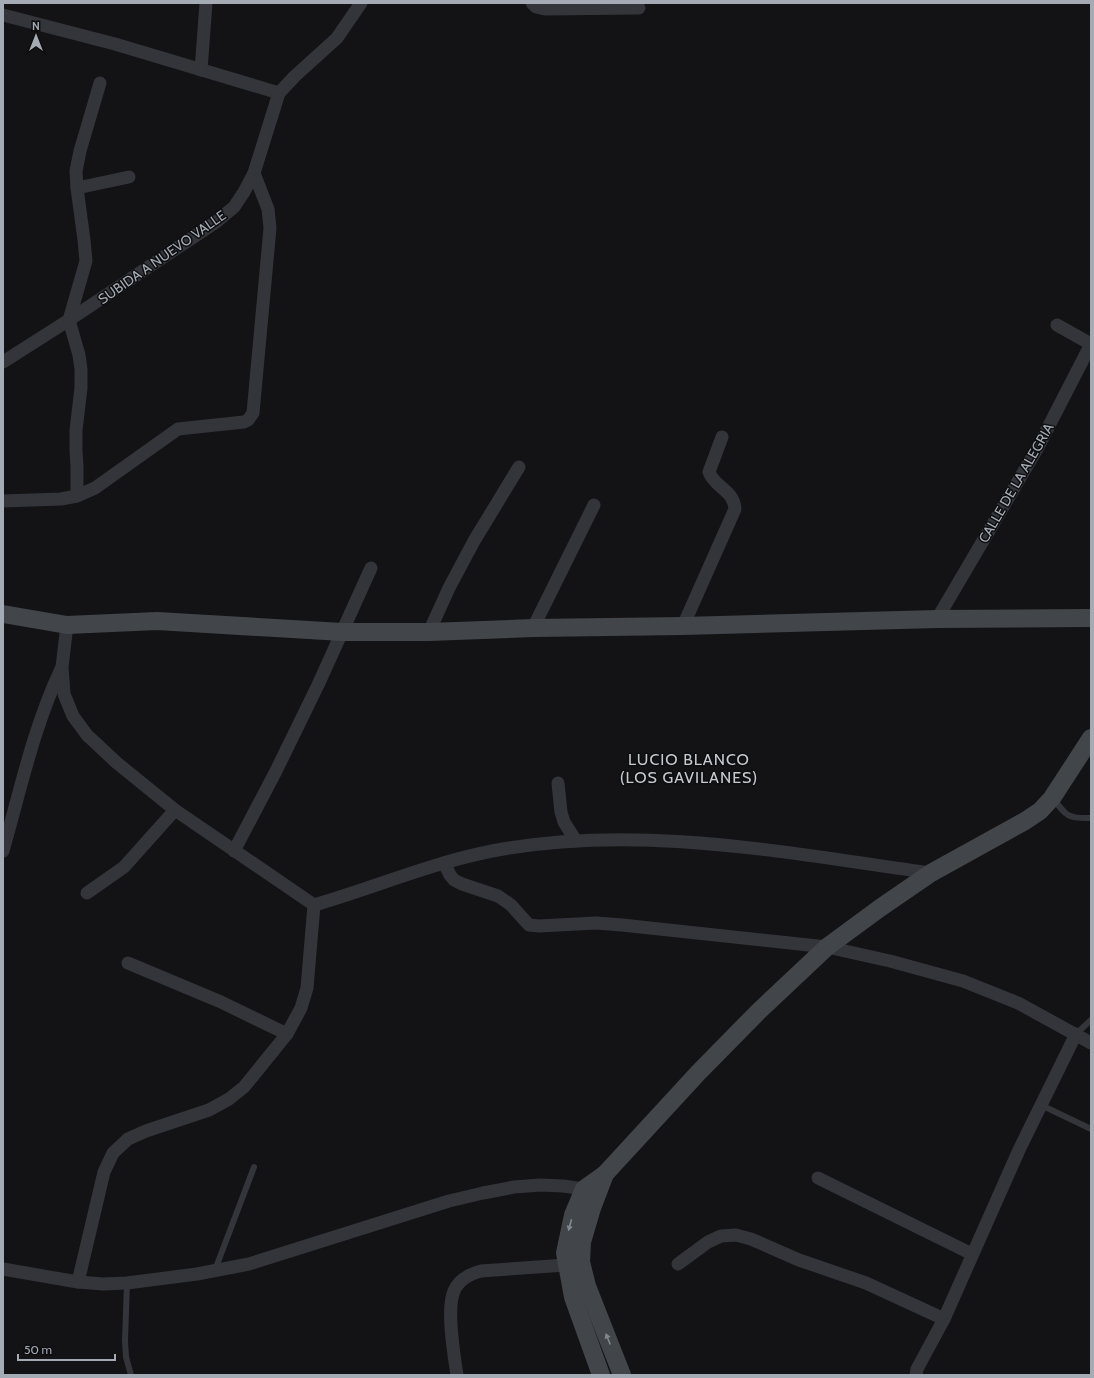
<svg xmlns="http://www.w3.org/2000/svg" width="1094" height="1378" viewBox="0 0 1094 1378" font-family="Cabin,sans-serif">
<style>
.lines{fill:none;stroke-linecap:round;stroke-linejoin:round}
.lane{stroke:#34353a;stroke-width:6}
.street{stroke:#34353a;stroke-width:13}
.secondary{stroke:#42454a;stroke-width:18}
.oneway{fill:#828790}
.labels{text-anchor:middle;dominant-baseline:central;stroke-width:3;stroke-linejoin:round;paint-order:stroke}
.street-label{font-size:14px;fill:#a5abb5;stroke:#0e0e10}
.quarter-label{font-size:16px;letter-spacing:1px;fill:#c6cad1;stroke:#0e0e10}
</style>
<rect width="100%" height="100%" fill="#131315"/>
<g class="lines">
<g class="lane">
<path d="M1053,798C1066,816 1068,819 1091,818"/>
<path d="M1076,1034L1091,1020"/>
<path d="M1041,1105L1091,1129"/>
<path d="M215,1270L254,1167"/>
<path d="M127,1283L125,1341L126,1357L131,1375"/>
</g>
<g class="street">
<path d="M532,3L536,7L545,9L639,8"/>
<path d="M3,15L115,44L279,93"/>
<path d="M201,70L206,3"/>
<path d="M77,188L129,177"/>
<path d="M1057,325L1091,344"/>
<path d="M3,362L69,320L216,222L234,207L244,192L254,173L279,93L295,76L337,38L361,3"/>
<path d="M77,496V466L76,451V430L81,388V369L79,355L69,320L86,261L84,240L77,188L76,171L80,151L100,83"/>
<path d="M3,501L61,499L77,496L95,488L178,429L244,422L248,420L253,413L270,228L268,209L254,173"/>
<path d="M937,619L1037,449L1091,344"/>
<path d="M67,625L62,667L64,694L73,716L87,735L117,763L175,810L314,905"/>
<path d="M683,626L735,509C734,490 715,488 709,472L722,437"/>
<path d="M533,628L594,505"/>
<path d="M429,632L449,588L474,541L519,467"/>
<path d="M558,783L561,812L564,822L576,841"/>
<path d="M3,851C20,791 34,726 61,669"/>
<path d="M234,851L276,771L318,685L371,568"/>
<path d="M444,863L450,875L454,880L462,884L498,896L511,905L529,925L539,926L596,923L622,925L827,947L890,961L963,981L1018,1003L1091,1043"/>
<path d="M87,893L124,867L175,810"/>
<path d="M314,905C373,888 431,863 492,851C637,823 787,853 931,873"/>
<path d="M128,963L221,1002L287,1034"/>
<path d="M818,1178L972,1254"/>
<path d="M678,1264L708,1242L721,1236L736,1235L751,1239L799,1260L866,1283L944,1319"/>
<path d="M3,1269L78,1282L103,1284L127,1283L197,1274L249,1264L449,1201L483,1193L514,1187L540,1185L563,1186L584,1189L592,1193"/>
<path d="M78,1282L104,1172L113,1153L128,1139L146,1131L209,1110L229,1099L244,1087L287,1034L301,1008L307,988L314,905"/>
<path d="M457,1375C454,1355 446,1309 454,1291C459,1279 470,1274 481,1271L566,1265"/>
<path d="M916,1375L917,1369L944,1319L1019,1150L1076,1034"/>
</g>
<g class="secondary">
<path d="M3,614L67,625L157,621L342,632H429L533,628L683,626L937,619L1091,618"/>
<path d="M605,1174L592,1208L582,1242L581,1262L587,1286L622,1375"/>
<path d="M601,1375L573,1297L565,1253L573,1215L584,1189L605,1174L698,1073L759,1011L827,947L880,908L931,873L1025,821L1040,811L1052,798L1091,738"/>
</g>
</g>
<defs><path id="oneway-solid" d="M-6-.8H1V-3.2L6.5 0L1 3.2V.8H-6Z"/></defs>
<g class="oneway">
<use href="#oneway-solid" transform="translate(570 1225) rotate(105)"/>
<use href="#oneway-solid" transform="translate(608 1339) rotate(-112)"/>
</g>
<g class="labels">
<g class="street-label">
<text transform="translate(162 257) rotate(-35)">SUBIDA A NUEVO VALLE</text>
<text transform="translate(1016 483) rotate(-60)">CALLE DE LA ALEGRIA</text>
</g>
<g class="quarter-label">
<text x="689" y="759">LUCIO BLANCO<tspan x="689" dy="18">(LOS GAVILANES)</tspan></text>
</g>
</g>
<rect width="1094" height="1378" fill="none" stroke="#a5abb5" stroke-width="8"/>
<g transform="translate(36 36)" stroke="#0e0e10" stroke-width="3" paint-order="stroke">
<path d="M0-3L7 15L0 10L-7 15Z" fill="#a5abb5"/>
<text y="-6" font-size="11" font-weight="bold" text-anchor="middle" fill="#a5abb5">N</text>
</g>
<path d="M18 1354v6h97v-6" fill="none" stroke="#a5abb5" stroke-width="2"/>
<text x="24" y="1354" font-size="12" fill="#a5abb5" stroke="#0e0e10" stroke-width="3" paint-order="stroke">50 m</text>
</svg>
